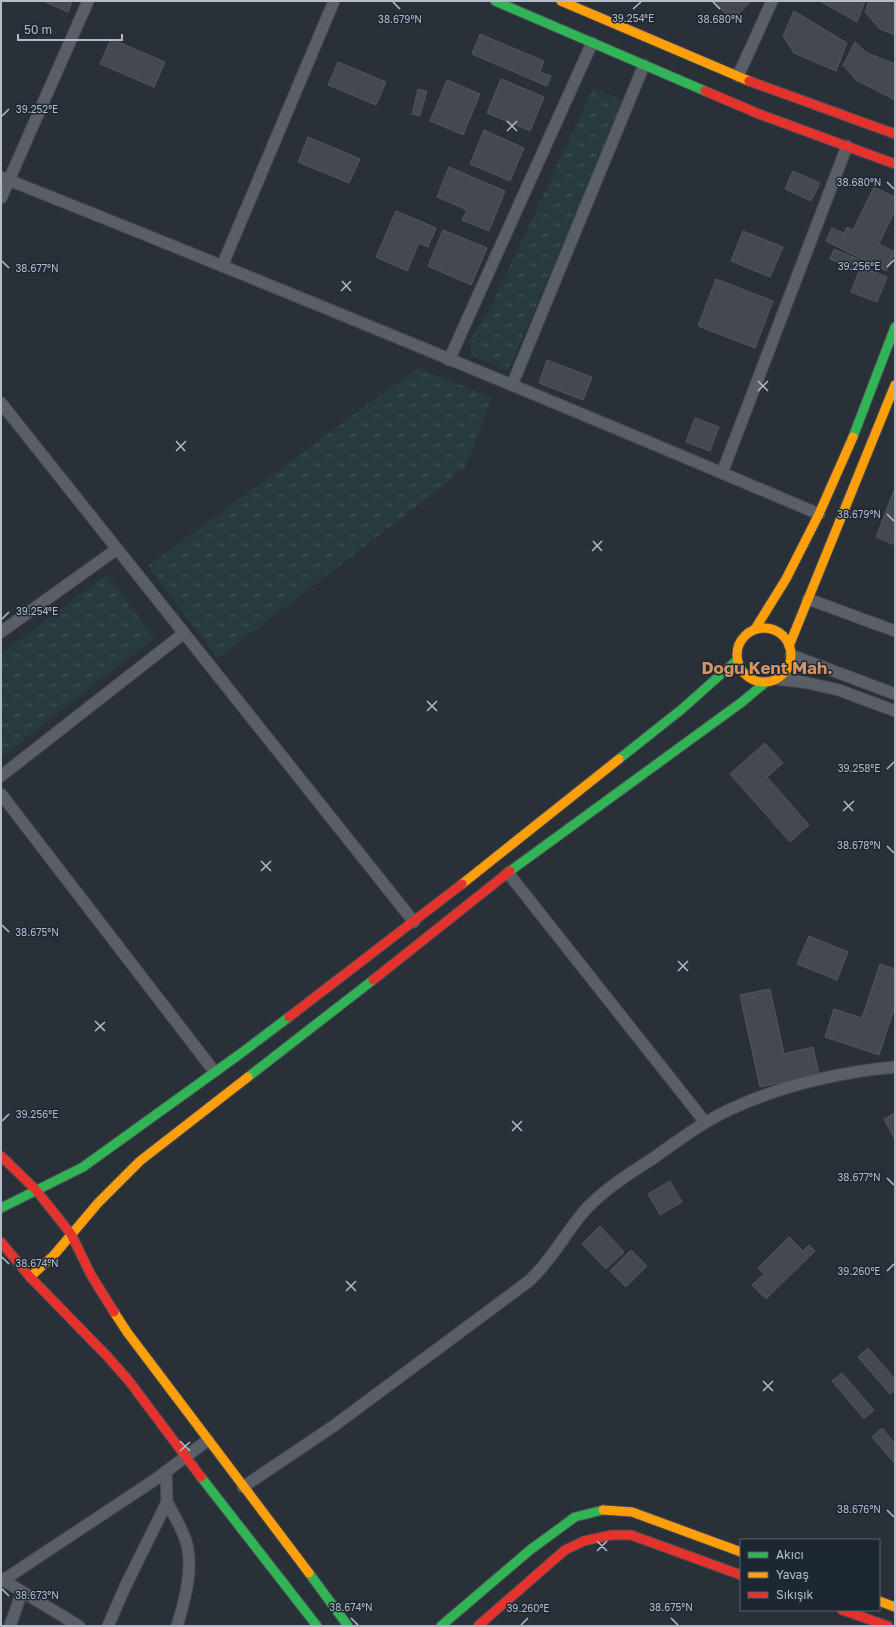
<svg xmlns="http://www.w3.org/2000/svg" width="896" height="1627" viewBox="0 0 896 1627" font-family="'Golos Text',sans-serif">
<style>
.park{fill:url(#park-tufts)}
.building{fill:#444950;stroke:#52575f}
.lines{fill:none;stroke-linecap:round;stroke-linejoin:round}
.street-casing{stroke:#484c53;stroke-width:13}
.fast-casing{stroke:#484c53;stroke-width:11}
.slow-casing{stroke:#484c53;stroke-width:11}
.jam-casing{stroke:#484c53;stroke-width:11}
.street{stroke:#5a5e66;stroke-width:11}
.fast{stroke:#30b455;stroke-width:9}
.slow{stroke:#ff9f0a;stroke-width:9}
.jam{stroke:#e5322d;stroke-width:9}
.ticks{fill:none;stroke:#b4bcc9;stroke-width:1.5}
.labels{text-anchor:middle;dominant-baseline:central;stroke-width:3;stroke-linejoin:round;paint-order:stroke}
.district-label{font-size:17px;font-weight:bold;fill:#d59563;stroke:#1d2633}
.ticks-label{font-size:10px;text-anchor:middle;fill:#b4bcc9;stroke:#1d2633;stroke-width:3;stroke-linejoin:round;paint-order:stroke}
</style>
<defs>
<pattern id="park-tufts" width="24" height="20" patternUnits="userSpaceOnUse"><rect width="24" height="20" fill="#273a3e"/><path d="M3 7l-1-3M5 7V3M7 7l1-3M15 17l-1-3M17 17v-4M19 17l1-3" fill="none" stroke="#445559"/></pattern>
</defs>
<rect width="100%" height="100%" fill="#2a3038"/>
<g class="park">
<path d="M593,88L625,100L508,371C498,366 485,363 476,357C459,347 483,320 490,309Z"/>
<path d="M417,368L492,397L465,469L218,659L148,566Z"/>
<path d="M107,574L154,638L1,758V654Z"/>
</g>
<g class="building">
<path d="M43,1H72L68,12Z"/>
<path d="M712,1H751L733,20Z"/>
<path d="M820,1H865L857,22Z"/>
<path d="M869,1H895V35L880,29L865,12Z"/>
<path d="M794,11L847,43L836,71L794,53L783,36Z"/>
<path d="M480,34L544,61L540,72L551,76L547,86L472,54Z"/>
<path d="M111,39L165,62L154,87L100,64Z"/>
<path d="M855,42L867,53L895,64V100L856,80L843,65Z"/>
<path d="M338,62L386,82L376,105L328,85Z"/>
<path d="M501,79L544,97L530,131L487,113Z"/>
<path d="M447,80L480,94L463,135L430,121Z"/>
<path d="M418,89L427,91L420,116L412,114Z"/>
<path d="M484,130L524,148L510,181L470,164Z"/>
<path d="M308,137L360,159L349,183L298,162Z"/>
<path d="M449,167L505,191L489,231L462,220L467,210L437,197Z"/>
<path d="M793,171L820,183L811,201L785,189Z"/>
<path d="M874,187L895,197V210L879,244L895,252L886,271L826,241L832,228L844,233L847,227L853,230Z"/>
<path d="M396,211L436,228L428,247L419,243L407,271L376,257Z"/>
<path d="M443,230L487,248L471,285L428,266Z"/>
<path d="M743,231L783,247L770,277L731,261Z"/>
<path d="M834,249L860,260L856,270L830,259Z"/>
<path d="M861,266L887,277L877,302L851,292Z"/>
<path d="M716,279L773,301L755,348L698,326Z"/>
<path d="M547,360L592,377L583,400L539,383Z"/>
<path d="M695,418L719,427L710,451L686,442Z"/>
<path d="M895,488V545L876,537Z"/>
<path d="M765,743L783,763L767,777L809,825L790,842L730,774Z"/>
<path d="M809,936L848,952L837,980L797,964Z"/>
<path d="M880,964L895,969V1006L879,1055L825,1037L834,1009L862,1018Z"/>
<path d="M770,989L784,1054L813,1047L819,1074L760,1087L740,995Z"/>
<path d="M895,1113V1140L884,1119Z"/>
<path d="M670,1181L682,1202L660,1215L648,1194Z"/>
<path d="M600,1226L624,1252L606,1269L582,1244Z"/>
<path d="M789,1237L803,1251L809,1245L815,1251L766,1299L752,1285L764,1274L758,1268Z"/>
<path d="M631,1250L647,1266L626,1287L610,1271Z"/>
<path d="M868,1348L895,1379V1390L890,1394L858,1357Z"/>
<path d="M842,1373L874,1410L864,1419L832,1381Z"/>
<path d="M882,1428L895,1444V1464L872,1437Z"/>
</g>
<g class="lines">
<g class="street-casing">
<g id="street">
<path d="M738,76L772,1"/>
<path d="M1,177C275,286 548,399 819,514"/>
<path d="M1,198L88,1"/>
<path d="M222,266L334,1"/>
<path d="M449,360L592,43"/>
<path d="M512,385L644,65"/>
<path d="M1,403L414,922"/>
<path d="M722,473L847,146"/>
<path d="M808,599L895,631"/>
<path d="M1,632L117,549"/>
<path d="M791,655L895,694"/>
<path d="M777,679L803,682L839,690L895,711"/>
<path d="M1,776L184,633"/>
<path d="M1,794L214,1071"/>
<path d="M508,873L705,1122"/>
<path d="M243,1487L335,1425L529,1281C535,1275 542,1268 547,1261C562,1243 573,1222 589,1206C608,1187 630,1173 652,1159C680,1139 708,1118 740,1105C788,1084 843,1072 895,1067"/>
<path d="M167,1502C174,1515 181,1527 186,1541C194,1568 185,1600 177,1626"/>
<path d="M1,1580L8,1577L156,1479L208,1440"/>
<path d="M3,1580L79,1626"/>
<path d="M10,1626L22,1592"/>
<path d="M108,1626L125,1587L167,1502L166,1471"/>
</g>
</g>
<g class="fast-casing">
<g id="fast">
<path d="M495,1L705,91"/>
<path d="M853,437L895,327"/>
<path d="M619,759L682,709L737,660"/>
<path d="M510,871L742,702L766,682"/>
<path d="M248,1077L373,980"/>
<path d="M1,1208L83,1167L240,1054L289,1017"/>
<path d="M201,1477L317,1626"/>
<path d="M309,1573L348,1626"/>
<path d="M441,1626L530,1550L575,1517L603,1510"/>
</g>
</g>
<g class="slow-casing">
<g id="slow">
<path d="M561,1L749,81"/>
<circle cx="764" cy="655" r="27"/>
<path d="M755,629L786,579L819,514L853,437"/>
<path d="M789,646L895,385"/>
<path d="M462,884L619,759"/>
<path d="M30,1277L54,1255L98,1203L140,1161L248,1077"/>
<path d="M114,1312L127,1332L309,1573"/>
<path d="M603,1510L632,1512L741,1552"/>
<path d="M879,1601L895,1607"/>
</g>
</g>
<g class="jam-casing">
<g id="jam">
<path d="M749,81L895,134"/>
<path d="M705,91L759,114L895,164"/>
<path d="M373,980L510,871"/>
<path d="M289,1017L462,884"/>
<path d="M1,1156L36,1190L71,1234L91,1275L114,1312"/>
<path d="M1,1242L30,1277L107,1356L129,1381L201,1477"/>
<path d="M842,1610L888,1626"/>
<path d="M478,1626L565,1550L584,1541L611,1535H631L741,1575"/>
</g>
</g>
<use href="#street" class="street"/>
<use href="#fast" class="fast"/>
<use href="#slow" class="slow"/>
<use href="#jam" class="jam"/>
</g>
<path class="ticks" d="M393,2L400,9M713,2L720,9M633,9L641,2M2,116L9,109M507,121L517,131M507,131L517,121M887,182L894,189M2,261L9,268M887,267L894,260M342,281L351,291M341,291L351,281M758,381L768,391M758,391L768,381M176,441L185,451M176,451L186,441M887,514L894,521M593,541L602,551M592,551L602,541M2,619L9,612M427,701L437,711M427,711L437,701M887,769L894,762M844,801L853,811M843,811L854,801M887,846L894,853M261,861L271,871M261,871L271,861M2,925L9,932M678,961L688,971M678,971L688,961M95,1021L105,1031M95,1031L105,1022M2,1121L9,1114M512,1121L522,1131M512,1131L522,1121M887,1178L894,1185M2,1257L9,1264M887,1271L894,1264M346,1281L356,1291M346,1291L356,1281M763,1381L773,1391M763,1391L773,1381M180,1441L190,1451M180,1451L190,1442M887,1510L894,1517M597,1541L607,1551M597,1551L607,1541M2,1589L9,1596M351,1618L358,1625M671,1618L678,1625M521,1625L528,1618"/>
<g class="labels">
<g class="district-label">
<text x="767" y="667">Doğu Kent Mah.</text>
</g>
</g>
<g class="ticks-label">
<text x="633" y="22">39.254°E</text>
<text x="400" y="23">38.679°N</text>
<text x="720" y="23">38.680°N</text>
<text x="37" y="113">39.252°E</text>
<text x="859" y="186">38.680°N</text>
<text x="859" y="270">39.256°E</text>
<text x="37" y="272">38.677°N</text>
<text x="859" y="518">38.679°N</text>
<text x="37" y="615">39.254°E</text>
<text x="859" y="772">39.258°E</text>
<text x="859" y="849">38.678°N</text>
<text x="37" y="936">38.675°N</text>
<text x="37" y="1118">39.256°E</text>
<text x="859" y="1181">38.677°N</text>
<text x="37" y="1267">38.674°N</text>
<text x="859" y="1275">39.260°E</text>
<text x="859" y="1513">38.676°N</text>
<text x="37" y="1599">38.673°N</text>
<text x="351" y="1611">38.674°N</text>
<text x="671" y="1611">38.675°N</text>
<text x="528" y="1612">39.260°E</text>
</g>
<rect width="896" height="1627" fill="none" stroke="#b4bcc9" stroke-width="4"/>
<rect x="740" y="1539" width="140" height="72" fill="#1d2633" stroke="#59626f"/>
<rect x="748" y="1552" width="20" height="6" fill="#30b455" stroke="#59626f"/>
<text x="776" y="1559" font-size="12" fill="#b4bcc9">Akıcı</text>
<rect x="748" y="1572" width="20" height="6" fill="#ff9f0a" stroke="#59626f"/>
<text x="776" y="1579" font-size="12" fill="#b4bcc9">Yavaş</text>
<rect x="748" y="1592" width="20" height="6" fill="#e5322d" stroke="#59626f"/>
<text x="776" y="1599" font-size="12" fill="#b4bcc9">Sıkışık</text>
<path d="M18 34v6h104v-6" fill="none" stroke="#b4bcc9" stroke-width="2"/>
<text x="24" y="34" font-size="12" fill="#b4bcc9" stroke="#1d2633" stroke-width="3" paint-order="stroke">50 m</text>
</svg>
